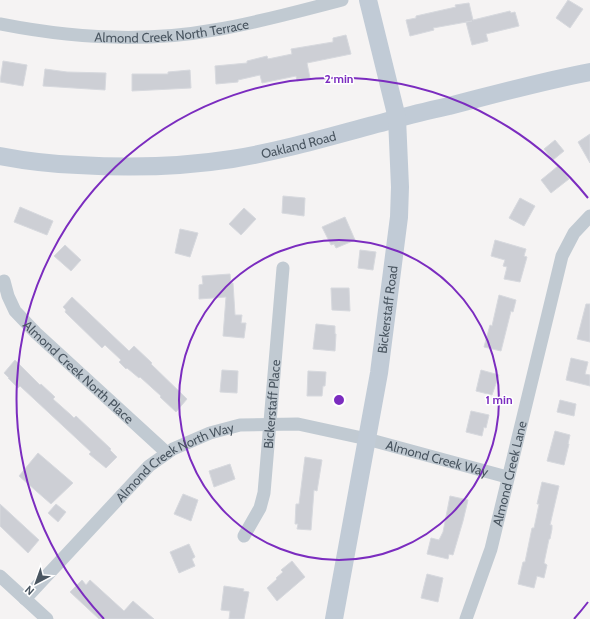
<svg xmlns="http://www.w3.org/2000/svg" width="590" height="619" viewBox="0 0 590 619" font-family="Cabin,sans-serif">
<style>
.building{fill:#cdcfd5;stroke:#d7d9de}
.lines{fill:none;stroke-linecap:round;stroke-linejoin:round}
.street{stroke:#c1cad2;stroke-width:13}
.secondary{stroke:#c1cbd6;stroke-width:18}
.ring{fill:none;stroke:#7b2cbf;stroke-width:2}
.labels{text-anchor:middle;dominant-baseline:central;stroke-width:3;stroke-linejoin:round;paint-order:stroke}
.street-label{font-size:13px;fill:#4a5661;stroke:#fff}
.centre{fill:#7b2cbf;stroke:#fff;stroke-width:2}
.ring-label{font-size:12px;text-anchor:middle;font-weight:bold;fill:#7b2cbf;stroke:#fff;stroke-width:3;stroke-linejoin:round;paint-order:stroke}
</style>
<rect width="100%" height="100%" fill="#f5f3f3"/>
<g class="building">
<path d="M568,0L583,9L570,28L556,18Z"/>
<path d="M469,3L473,20L510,11L511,13L515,12L519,26L486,34L488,41L472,45L466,22L472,21L433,28L434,30L410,36L406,20L416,18V16L456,7L455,5Z"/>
<path d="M346,35L351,54L307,63L310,78L297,81L296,76L262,83L260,75L238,80V82L216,84L215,66L247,63V61L267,56L268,59L292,54L291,49L333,42V38Z"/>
<path d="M3,61L27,65L23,86L0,82Z"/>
<path d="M45,69L67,72L106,73L105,90L43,86Z"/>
<path d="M190,70L191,88L132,91V74H168V72Z"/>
<path d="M590,134V163L578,142Z"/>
<path d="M555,140L564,151L553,160L544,149Z"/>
<path d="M558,166L569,179L551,193L541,180Z"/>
<path d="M283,196L305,198L304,216L282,213Z"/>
<path d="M520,198L535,206L524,226L509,218Z"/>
<path d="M20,207L53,221L47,235L14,222Z"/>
<path d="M244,208L256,219L241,235L229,224Z"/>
<path d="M345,217L355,240L336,248L334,244L331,245L322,227Z"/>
<path d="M180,229L198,233L190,257L175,253Z"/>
<path d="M495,240L526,249L524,256L527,257L520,282L504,279L507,267L503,266L505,260L491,256Z"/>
<path d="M65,245L81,260L71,271L54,256Z"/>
<path d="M360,250L376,252L373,270L358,268Z"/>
<path d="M230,274L231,283H233L235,315H242L241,323H246L244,338L223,336L226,297L199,299V285L203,284L202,276Z"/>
<path d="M331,288H349L350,311L332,310Z"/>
<path d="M499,295L516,300L513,312L511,311L501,351L484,347L490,325L492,326Z"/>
<path d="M72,297L129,351L134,346L152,363L151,364L187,399L176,412L160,397L161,396L140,377L139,378L127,368L126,369L119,362L121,360L105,345L102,348L65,312L66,310L63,307Z"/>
<path d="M586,304H590V342L577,339Z"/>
<path d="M316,324L335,326V334H336L335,351L313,349Z"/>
<path d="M571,358L588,362L585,374L590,375V386L566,380Z"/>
<path d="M15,360L40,385L41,384L55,397L53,399L71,415L74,418L76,416L111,449L110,450L117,457L106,468L89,454L91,452L20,386L18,388L8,378H9L4,373Z"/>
<path d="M222,370L238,371L237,393L220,392Z"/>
<path d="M481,370L499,375L492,395L476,391Z"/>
<path d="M308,371L326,372L325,386H323L322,396H307Z"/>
<path d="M560,400L576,404L574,416L557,412Z"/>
<path d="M471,411L489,415L486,428L484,427L482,436L466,432Z"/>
<path d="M555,431L570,435L568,444H569L564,465L547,461Z"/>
<path d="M38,453L73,483L51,504L19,476Z"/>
<path d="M305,457L322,460L317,491L314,490L311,530L297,529L298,524H295L296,504H299Z"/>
<path d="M230,464L235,479L214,487L209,471Z"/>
<path d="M542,482L559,486L550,525H552V529L550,539H549L544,563L547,565L544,578L537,576L534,588L518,584L523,562H525L532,528H534L539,504H537Z"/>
<path d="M183,494L198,500L191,521L174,514Z"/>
<path d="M450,496L468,500L463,521L453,555L449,554L448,559L427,554L431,538L439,540L443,532Z"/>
<path d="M0,504L39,540L28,553L0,526Z"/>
<path d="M56,504L66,512L58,522L48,513Z"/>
<path d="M189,544L195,557L192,559L195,566L179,573L170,552Z"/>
<path d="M292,561L305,577L277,601L267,588L277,579L276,578L283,572L281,570Z"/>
<path d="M427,574L443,578L438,602L421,598Z"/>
<path d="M82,580L86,585L90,580L124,611L133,601L154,619H99L70,592Z"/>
<path d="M224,586L244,589L243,591L249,592L244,619H229L230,611L221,610Z"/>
</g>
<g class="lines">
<g class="street">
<path id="s1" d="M0,24C71,38 143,43 214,30C257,23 299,11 342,0"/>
<path id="s2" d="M4,281L8,296L15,311L36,333L167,453"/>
<path id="s3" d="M244,536L260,508L264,493L283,268"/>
<path d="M0,576L47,619"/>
<path id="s4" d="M25,599L149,466L173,449L210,433L240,425L298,424L367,439L507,477"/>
<path id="s5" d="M466,619L491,549L562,256L574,233L590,216"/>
</g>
<g class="secondary">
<path id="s6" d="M0,156C26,161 52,164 78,165C129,168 181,167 232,159C288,150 341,133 396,119C413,114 431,110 449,106C496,94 542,81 590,72"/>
<path id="s7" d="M334,619L379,373L399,217L400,187L397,118L368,0"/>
</g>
</g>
<g class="ring">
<circle cx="339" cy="400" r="160"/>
<path d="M588 602A321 321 0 0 1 574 619M104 619A321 321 0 1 1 588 198"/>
</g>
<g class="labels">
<g class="street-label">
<text stroke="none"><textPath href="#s1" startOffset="173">Almond Creek North Terrace</textPath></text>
<text stroke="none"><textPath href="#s6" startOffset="301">Oakland Road</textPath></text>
<text stroke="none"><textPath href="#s7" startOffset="314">Bickerstaff Road</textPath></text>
<text stroke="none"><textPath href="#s2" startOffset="120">Almond Creek North Place</textPath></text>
<text stroke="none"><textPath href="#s3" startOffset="137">Bickerstaff Place</textPath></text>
<text stroke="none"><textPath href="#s4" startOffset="484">Almond Creek Way</textPath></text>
<text stroke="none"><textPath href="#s4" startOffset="206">Almond Creek North Way</textPath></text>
<text stroke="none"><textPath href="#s5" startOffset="152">Almond Creek Lane</textPath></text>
</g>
</g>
<circle cx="339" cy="400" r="6" class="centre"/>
<g class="ring-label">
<text x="339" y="83">2 min</text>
<text x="499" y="404">1 min</text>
</g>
<g transform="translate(36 583) rotate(221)" stroke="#ffffff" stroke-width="3" paint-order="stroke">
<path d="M0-3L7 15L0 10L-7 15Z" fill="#4a5661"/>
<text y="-6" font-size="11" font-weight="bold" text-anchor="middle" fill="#4a5661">N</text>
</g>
</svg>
